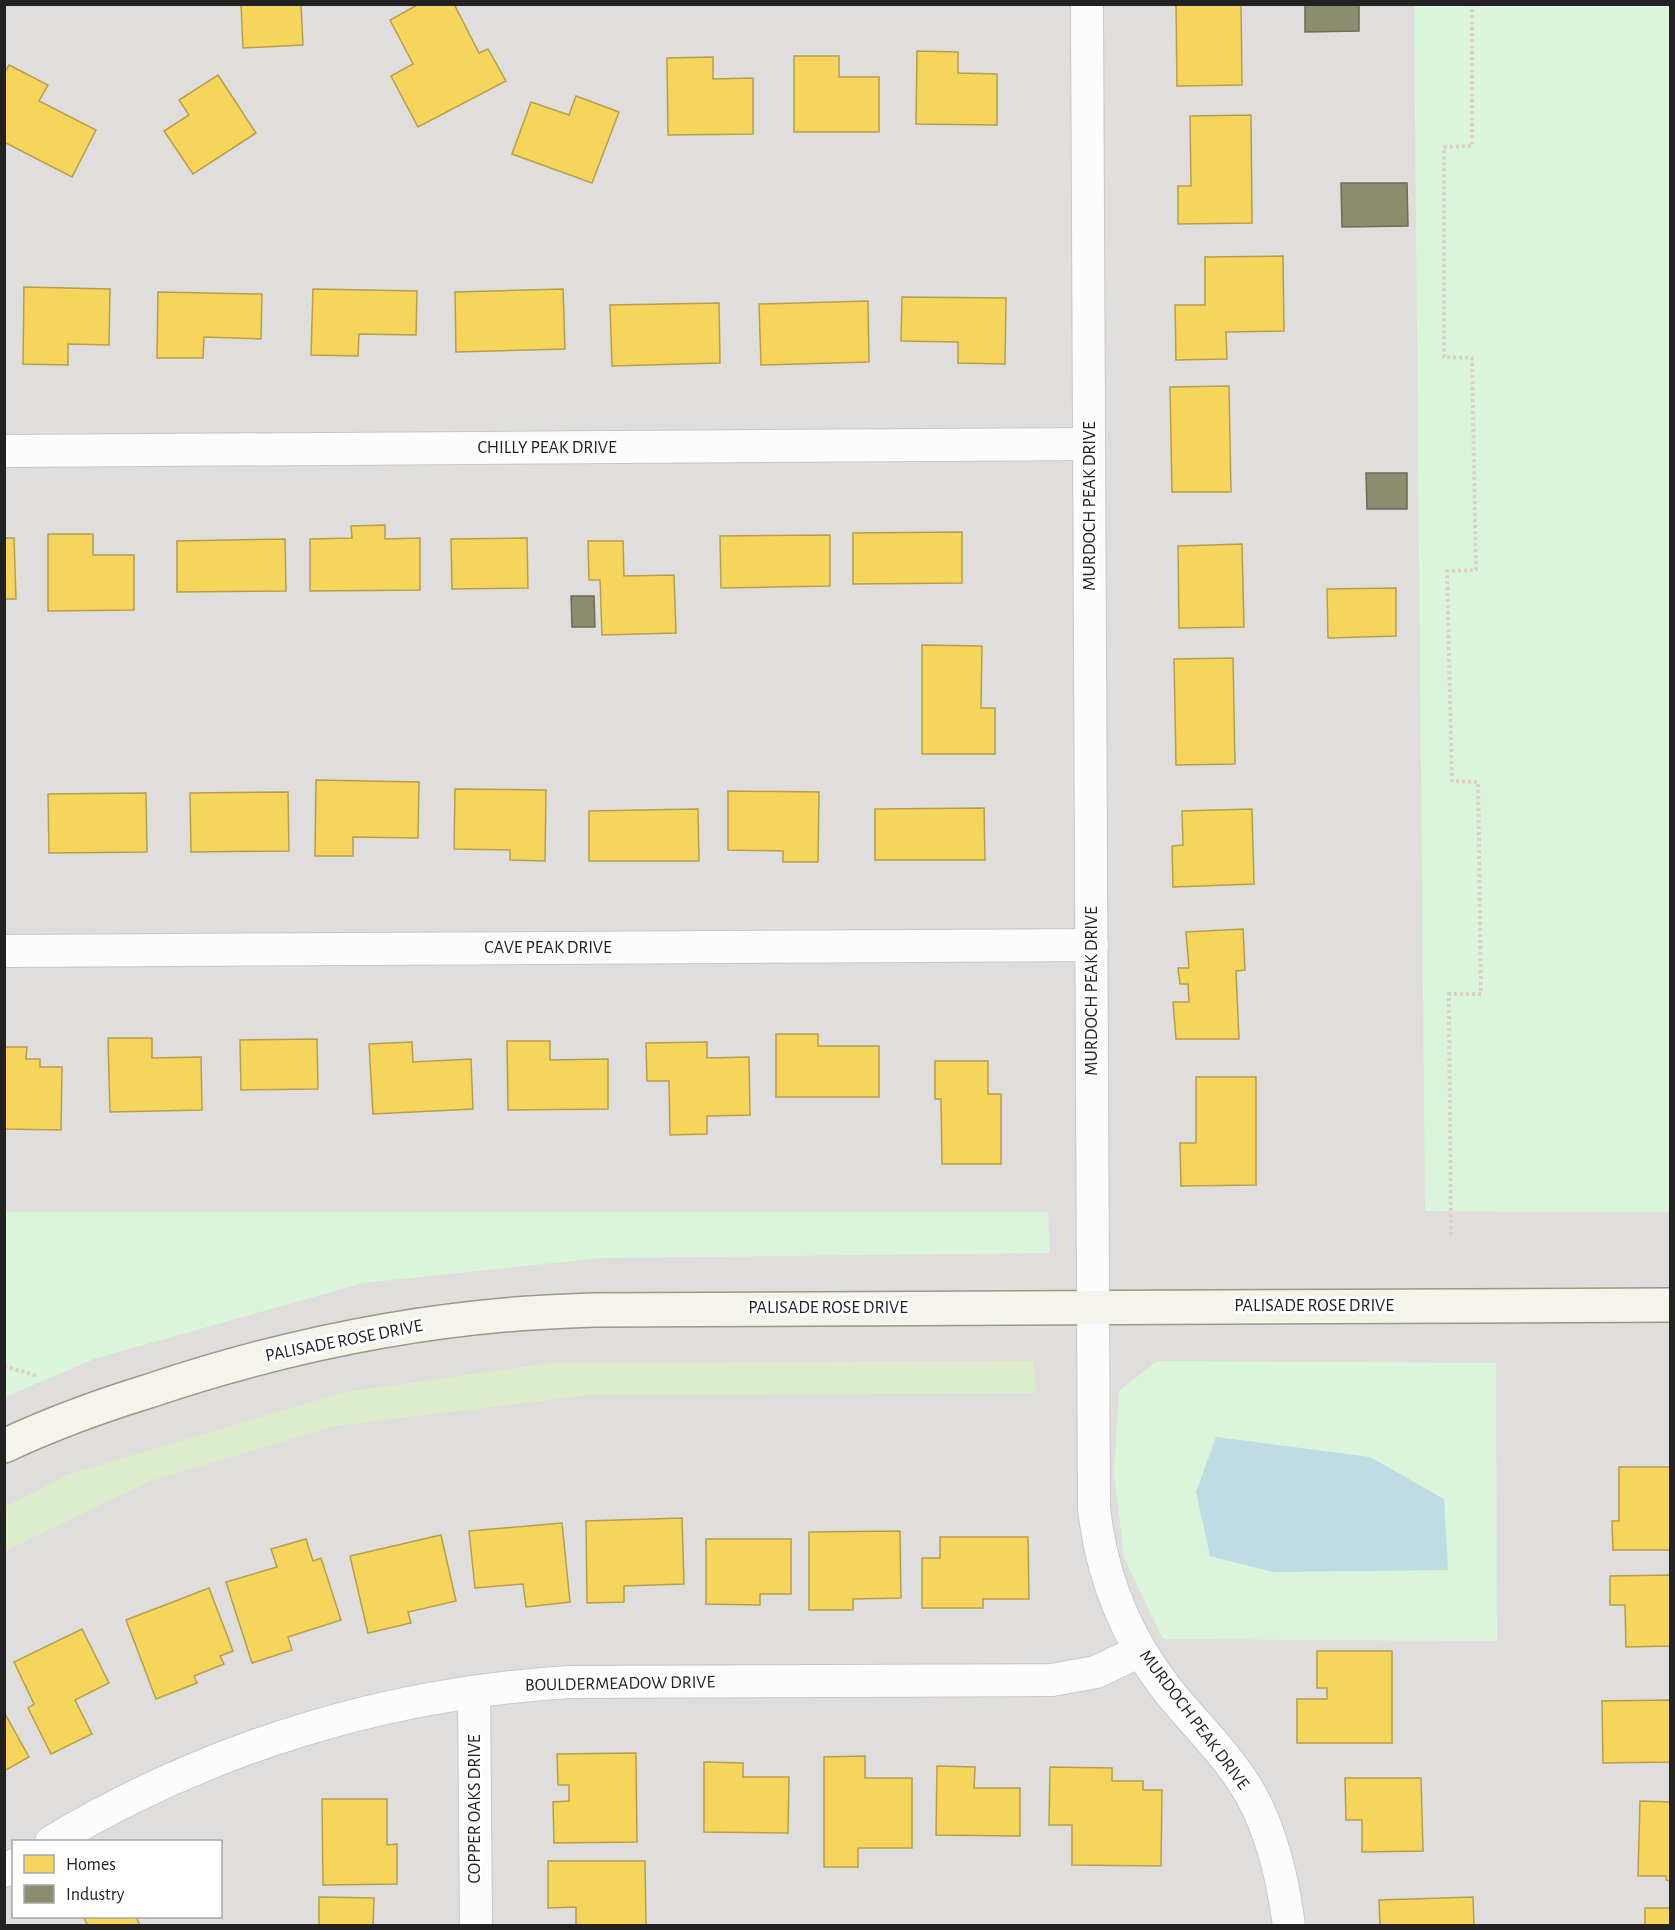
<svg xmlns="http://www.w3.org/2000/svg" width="1675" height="1930" viewBox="0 0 1675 1930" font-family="'Alegreya Sans',sans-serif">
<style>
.residential{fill:#dfdedc;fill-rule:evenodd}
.grass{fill:#ddeccb}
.park{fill:#daf5da}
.water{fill:#bfdbe3}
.homes{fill:#f6d55c;stroke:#b69f4b;stroke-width:1.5}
.industry{fill:#8c8c6e;stroke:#6c6c57;stroke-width:1.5}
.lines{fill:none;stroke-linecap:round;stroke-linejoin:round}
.street-casing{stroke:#c9c8c7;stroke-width:34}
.secondary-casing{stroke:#999a82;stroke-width:36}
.path{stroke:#dccecd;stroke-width:4;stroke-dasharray:3 3;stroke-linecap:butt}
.street{stroke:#fdfcfc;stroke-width:32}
.secondary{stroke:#f4f4ed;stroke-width:33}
.labels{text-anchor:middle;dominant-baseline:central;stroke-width:6;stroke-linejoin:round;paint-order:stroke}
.street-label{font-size:18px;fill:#222;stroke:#fff}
</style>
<rect width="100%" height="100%" fill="#f0eeeb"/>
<path class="residential" d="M5,5H1419L1426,1211L1670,1212V1925L5,1926ZM14,1842H220V1916H14Z"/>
<path class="grass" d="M1034,1361L1036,1393L589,1395L335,1426L150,1481L5,1551V1507L69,1474L345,1392L550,1363Z"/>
<g class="park">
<path d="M1414,5H1670V1212L1425,1211Z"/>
<path d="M5,1212H1048L1050,1253L602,1258L363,1283L94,1359L5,1397Z"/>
<path d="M1157,1361L1496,1363L1497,1641L1163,1639L1124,1558L1114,1473L1119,1391Z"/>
</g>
<path class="water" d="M1216,1437L1370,1457L1444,1499L1448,1570L1274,1572L1210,1556L1196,1492Z"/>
<g class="homes">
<path d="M241,4H301L303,45L243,48Z"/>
<path d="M419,4H454L479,53L488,49L506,81L418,127L391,76L413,64L390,20Z"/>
<path d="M1176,4H1241L1242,85L1177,86Z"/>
<path d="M917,51L958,52V73L997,74V125L916,124Z"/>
<path d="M794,56H839V77H879V132H794Z"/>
<path d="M713,57V79L753,78V134L668,135L667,58Z"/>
<path d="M9,65L48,85L39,101L96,130L72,177L4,142V73Z"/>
<path d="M218,75L256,133L193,174L164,131L189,115L179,100Z"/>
<path d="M576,96L619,112L592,183L512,154L531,102L569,115Z"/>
<path d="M1251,115L1252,223L1178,224V186H1191L1190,116Z"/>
<path d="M1283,256L1284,331L1226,332L1227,359L1176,360L1175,305H1205V257Z"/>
<path d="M24,287L110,289L109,345L68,344V365L23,364Z"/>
<path d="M313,289L417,291L416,335L359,334L358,356L311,355Z"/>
<path d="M563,289L565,349L456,352L455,292Z"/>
<path d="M158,292L262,294L261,339L204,337L203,358H157Z"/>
<path d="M902,297L1006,298L1005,364L958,363V342L901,341Z"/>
<path d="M868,301L869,362L761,365L759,304Z"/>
<path d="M719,303L720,363L612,366L610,305Z"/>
<path d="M1229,386L1231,492H1172L1170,387Z"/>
<path d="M385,525V539L420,538V590L310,591V539L352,538L351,526Z"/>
<path d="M962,532V583L853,584V533Z"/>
<path d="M48,534H93V555H134V610L48,611Z"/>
<path d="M830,535V586L721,588L720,536Z"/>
<path d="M4,538H14L16,599H4Z"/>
<path d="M527,538L528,588L452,589L451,539Z"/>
<path d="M285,539L286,591L177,592V541Z"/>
<path d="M588,541H623L624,576L674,575L676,633L602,635L600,580H589Z"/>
<path d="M1242,544L1244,627L1179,628L1178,546Z"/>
<path d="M1396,588V636L1328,638L1327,589Z"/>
<path d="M922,645L982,646L981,708H995V754H922Z"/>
<path d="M1233,658L1235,764L1176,765L1174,659Z"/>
<path d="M316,780L419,782L418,838L353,837V856H315Z"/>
<path d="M455,789L546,790L545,861L510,860V850L454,849Z"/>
<path d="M728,791L819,792L818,862H783V851L728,850Z"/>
<path d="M288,792L289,851L191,852L190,793Z"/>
<path d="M146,793L147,852L49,853L48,794Z"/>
<path d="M984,808L985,860H875V809Z"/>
<path d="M698,809L699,861H589V811Z"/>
<path d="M1252,809L1254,884L1173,887L1172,846L1183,845L1182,811Z"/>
<path d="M1243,929L1245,970L1236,971L1239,1039H1176L1173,1002H1189L1188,984H1180L1178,968H1189L1186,932Z"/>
<path d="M776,1034H818V1046H879V1097H776Z"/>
<path d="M108,1038H152V1058L201,1057L202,1110L110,1112Z"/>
<path d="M317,1039L318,1089L241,1090L240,1040Z"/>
<path d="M507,1041H550V1060L608,1059V1109L508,1110Z"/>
<path d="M412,1042L413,1062L471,1059L473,1109L373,1114L369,1044Z"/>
<path d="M707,1042V1058L749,1057L750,1115L707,1116V1134L670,1135L669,1081H647L646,1043Z"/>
<path d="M4,1047H27L26,1059H40V1067H62L61,1130L4,1129Z"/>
<path d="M935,1061H988V1094H1001V1164H942L941,1099H935Z"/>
<path d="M1196,1077H1256V1185L1181,1186L1180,1143H1196Z"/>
<path d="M1619,1467H1670V1550H1613L1612,1521H1619Z"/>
<path d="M682,1518L684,1584L624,1586V1602L587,1603L586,1521Z"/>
<path d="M562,1523L570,1602L526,1607L523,1584L475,1588L469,1531Z"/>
<path d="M900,1531L901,1598L853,1599V1610H809V1532Z"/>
<path d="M441,1535L456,1601L408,1612L411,1623L368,1633L350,1556Z"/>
<path d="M940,1537H1028L1029,1599H983V1608H922V1558H940Z"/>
<path d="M306,1539L313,1561L321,1558L341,1620L288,1637L292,1650L252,1663L226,1582L277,1567L271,1549Z"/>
<path d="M706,1539H791V1594H760V1605L706,1604Z"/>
<path d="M1670,1575V1646L1626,1647L1625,1605H1610V1576Z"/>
<path d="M209,1588L233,1651L220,1656L224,1664L194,1676L197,1683L156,1699L126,1620Z"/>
<path d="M82,1629L109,1683L75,1700L92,1734L51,1754L28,1708L34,1704L14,1662Z"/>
<path d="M1317,1651H1392V1743H1297V1699H1327V1688H1317Z"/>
<path d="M1670,1700V1762L1603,1763L1602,1701Z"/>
<path d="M4,1712L29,1757L4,1771Z"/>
<path d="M636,1753L637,1842L554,1843L553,1802L569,1801V1785H558L557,1754Z"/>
<path d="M865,1756V1778H912V1848H858V1867H824V1757Z"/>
<path d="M704,1762L743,1763V1777H789L788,1833L704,1832Z"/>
<path d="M937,1766L975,1767L974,1788H1020V1836L936,1835Z"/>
<path d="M1050,1767L1112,1768V1781H1143V1790H1162L1161,1866L1072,1865V1825H1049Z"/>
<path d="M1345,1778H1421L1423,1851L1362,1852V1820H1346Z"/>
<path d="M322,1799H387V1845L397,1844V1884L323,1885Z"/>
<path d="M1640,1801L1670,1802V1881L1666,1880V1876H1638Z"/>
<path d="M548,1861H645L646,1926H576V1907L548,1908Z"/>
<path d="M319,1897L374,1898L373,1926H319Z"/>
<path d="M1473,1897L1474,1926H1380L1379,1900Z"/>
<rect x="1645" y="1908" width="25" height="18"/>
<path d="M83,1916H136L140,1926H88Z"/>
</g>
<g class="industry">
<path d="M1305,4H1359V31L1305,32Z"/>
<path d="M1341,183H1407L1408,226L1342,227Z"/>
<path d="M1366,473H1407V509H1367Z"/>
<path d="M571,596H594L595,627H572Z"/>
</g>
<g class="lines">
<g class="street-casing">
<g id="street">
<path d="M1087,4L1094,1508C1101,1573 1125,1635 1166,1688C1194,1724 1228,1754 1251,1795C1273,1835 1283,1880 1289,1926"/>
<path d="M4,451L1089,444"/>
<path d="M4,951L1092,945"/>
<path d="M474,1692L476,1926"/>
<path d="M51,1842C209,1747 387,1693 570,1682L1052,1680L1096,1672L1140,1651"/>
<path d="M4,1871L14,1865"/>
</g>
</g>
<g class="secondary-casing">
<path id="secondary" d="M4,1446C51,1424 100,1406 149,1391C268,1351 391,1324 516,1314C542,1312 568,1311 594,1310L1670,1305"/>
</g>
<g class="path">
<path d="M1451,1235L1449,994H1481L1478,782L1452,781L1447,571L1476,570L1472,358L1444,357V147L1472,146V4"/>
<path d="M4,1366L38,1376"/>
</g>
<use href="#street" class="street"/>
<use href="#secondary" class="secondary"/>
</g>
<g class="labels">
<g class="street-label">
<text x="547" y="448">CHILLY PEAK DRIVE</text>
<text transform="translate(1090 506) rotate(-90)">MURDOCH PEAK DRIVE</text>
<text x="548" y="948">CAVE PEAK DRIVE</text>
<text transform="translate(1092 991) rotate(-90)">MURDOCH PEAK DRIVE</text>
<text x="1314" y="1306">PALISADE ROSE DRIVE</text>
<text x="828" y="1308">PALISADE ROSE DRIVE</text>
<text transform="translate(344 1341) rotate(-11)">PALISADE ROSE DRIVE</text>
<text transform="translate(620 1684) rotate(-1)">BOULDERMEADOW DRIVE</text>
<text transform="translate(1194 1720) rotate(53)">MURDOCH PEAK DRIVE</text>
<text transform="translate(475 1809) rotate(-90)">COPPER OAKS DRIVE</text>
</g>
</g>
<rect width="1675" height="1930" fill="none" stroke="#222222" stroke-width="12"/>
<rect x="12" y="1840" width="210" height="78" fill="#ffffff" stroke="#a7a7a7" stroke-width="1.5"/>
<rect x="24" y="1855" width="30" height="18" fill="#f6d55c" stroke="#a7a7a7" stroke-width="1.5"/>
<text x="66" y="1870" font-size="18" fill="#222222">Homes</text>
<rect x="24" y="1885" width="30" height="18" fill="#8c8c6e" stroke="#a7a7a7" stroke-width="1.5"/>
<text x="66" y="1900" font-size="18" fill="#222222">Industry</text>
</svg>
